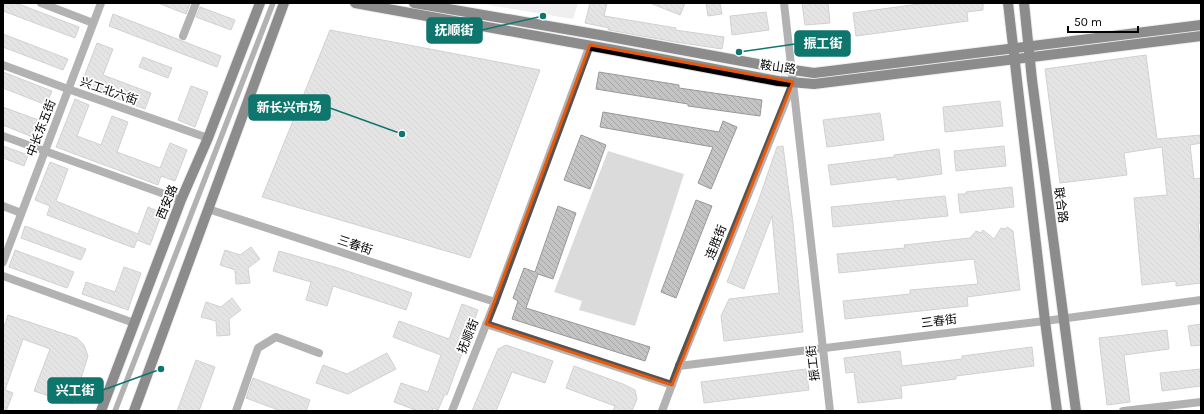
<svg xmlns="http://www.w3.org/2000/svg" width="1204" height="414" viewBox="0 0 1204 414" font-family="Karla,'Noto Sans SC',sans-serif">
<style>
.green{fill:#dbdbdb}
.building{fill:url(#building-back-hatch);stroke:#989898}
.lines{fill:none;stroke-linecap:round;stroke-linejoin:round}
.primary-casing{stroke:#dbdbdb;stroke-width:12}
.service{stroke:#545454;stroke-width:5.5}
.minor{stroke:#545454;stroke-width:8}
.tertiary{stroke:#545454;stroke-width:8}
.primary{stroke:#000;stroke-width:10}
.marked{fill:none;stroke:#e8590c;stroke-width:3;stroke-linejoin:round}
.labels{text-anchor:middle;dominant-baseline:central;stroke-width:3.5;stroke-linejoin:round;paint-order:stroke}
.street-label{font-size:12px;fill:#000;stroke:#fff}
.leader{fill:none;stroke:#0f766e;stroke-width:1.5}
.callout-dot{fill:#0f766e;stroke:#fff;stroke-width:1.5}
.callout{fill:#0f766e;stroke:#0f766e;stroke-width:1.5}
.callout-label{font-size:13px;text-anchor:middle;font-weight:bold;fill:#fff}
</style>
<defs>
<pattern id="building-back-hatch" width="6" height="6" patternUnits="userSpaceOnUse"><rect width="6" height="6" fill="#c4c4c4"/><path d="M-1 5l2 2M0 0l6 6M5-1l2 2" fill="none" stroke="#a7a7a7"/></pattern>
</defs>
<rect width="100%" height="100%" fill="#fff"/>
<g class="green">
<path d="M477,3H578L573,19Z"/>
<path d="M608,151L684,174L635,326L579,310L582,301L554,292Z"/>
</g>
<g class="building">
<path d="M3,3H16L79,27L75,38L3,11Z"/>
<path d="M158,3H190L186,14Z"/>
<path d="M590,3H607L604,16L676,28L675,30L724,37L722,49L676,42L608,30L609,28L585,23Z"/>
<path d="M650,3H685L680,15Z"/>
<path d="M706,3H720L722,14L708,16Z"/>
<path d="M802,3H828L830,23L805,25Z"/>
<path d="M926,3H983V10L967,12L968,21L856,36L853,13Z"/>
<path d="M200,7L235,20L231,30L196,17Z"/>
<path d="M766,12L769,30L732,35L730,16Z"/>
<path d="M113,14L221,56L217,67L109,26Z"/>
<path d="M330,30L540,70L470,258L262,197Z"/>
<path d="M3,34L68,59L63,70L3,47Z"/>
<path d="M97,43L113,49L103,75L151,93L145,109L81,85Z"/>
<path d="M1146,55L1157,139L1201,135V143L1190,145L1194,179L1201,178V223H1198L1201,248V283L1176,286V281L1142,285L1134,198L1167,195L1162,147L1124,153L1127,175L1060,183L1045,69Z"/>
<path d="M143,57L172,68L168,78L139,67Z"/>
<path d="M3,72L52,91L46,105L3,88Z"/>
<path d="M599,72L679,85V88L762,100L760,116L688,106V104L596,89Z"/>
<path d="M191,86L208,92L195,127L178,120Z"/>
<path d="M75,99L89,105L77,136L101,145L112,116L128,122L117,152L160,168L170,143L187,150L175,181L161,176L158,185L56,147Z"/>
<path d="M1000,101L1003,126L945,132L943,107Z"/>
<path d="M3,107L41,121L35,138L3,125Z"/>
<path d="M603,112L719,132L723,121L737,127L711,189L698,183L713,147L600,127Z"/>
<path d="M880,113L884,140L827,147L823,120Z"/>
<path d="M581,135L606,145L590,189L564,180Z"/>
<path d="M3,146L28,155L24,166L3,158Z"/>
<path d="M783,146L793,223L803,332L724,341L721,316L729,299L779,293L772,216L744,289L727,282L759,199L777,147Z"/>
<path d="M1004,146L1006,166L956,171L954,151Z"/>
<path d="M939,149L942,174L897,180V177L831,185L828,165L894,157V155Z"/>
<path d="M50,162L68,169L56,201L138,234L148,207L162,213L150,245L137,240L134,248L47,215L50,206L35,200Z"/>
<path d="M1012,187L1014,207L960,213L958,194H966V192Z"/>
<path d="M945,196L948,216L833,227L831,207Z"/>
<path d="M696,200L712,206L676,298L661,292Z"/>
<path d="M558,206L576,213L553,279L538,274L526,308L650,347L645,361L512,319L518,301L513,298L524,268L535,272Z"/>
<path d="M25,226L86,249L81,260L21,238Z"/>
<path d="M1007,227L1013,231L1020,290L967,297L968,306L845,319L843,301L910,294V290L978,284L974,259L839,273L837,254L905,248L904,245L970,238L976,231L981,233L983,230L994,239L1001,228L1006,229Z"/>
<path d="M251,247L260,259L248,268L250,283L236,284L235,270L220,265L225,250L240,255Z"/>
<path d="M15,250L74,272L67,288L9,267Z"/>
<path d="M279,251L338,268L412,293L406,310L333,286L327,306L306,300L311,282L273,271Z"/>
<path d="M124,267L141,273L128,310L82,294L86,282L115,292Z"/>
<path d="M232,298L241,310L229,319L230,335L217,336L216,321L201,317L206,302L221,307Z"/>
<path d="M462,304L478,310L447,395L445,394L438,410L433,408L432,411H418L394,402L401,383L428,392L441,355L393,337L399,321L449,339Z"/>
<path d="M8,315L77,338L84,345L88,356L73,404L34,391L50,349L23,339L5,390L13,393L6,411H3V330Z"/>
<path d="M1201,324V345L1191,346L1188,326Z"/>
<path d="M1167,330L1169,349L1124,355L1130,402L1107,405L1099,338Z"/>
<path d="M506,345L553,361L545,383L512,372L496,411H472L498,349Z"/>
<path d="M1032,347L1034,366L956,376V379L901,386L902,398L858,403L854,372L846,373L844,358L900,351L902,366L962,359V356Z"/>
<path d="M387,353L396,369L348,394L316,383L323,365L347,374Z"/>
<path d="M196,360L215,367L199,411H177Z"/>
<path d="M574,366L623,384L635,390L637,399L632,411H613L615,406L566,388Z"/>
<path d="M806,369L809,390L704,403L701,382Z"/>
<path d="M1201,369V386L1162,391L1160,373Z"/>
<path d="M253,378L310,400L306,411H281L246,398Z"/>
</g>
<g class="lines">
<g class="primary-casing">
<g id="primary">
<path d="M355,3L614,50L778,81L814,84L1201,36"/>
<path d="M414,3L600,35L780,68L814,73L1201,25"/>
<path d="M1008,3L1045,321L1057,411"/>
<path d="M1024,3L1032,80L1076,411"/>
<path d="M101,411L181,200L208,138L260,3"/>
<path d="M134,411L284,3"/>
</g>
</g>
<path class="service" d="M115,411L273,3"/>
<g class="minor">
<path d="M41,3L93,23"/>
<path d="M784,3L830,411"/>
<path d="M183,36L196,3"/>
<path d="M3,65L68,89L208,138"/>
<path d="M3,136L181,200"/>
<path d="M3,206L21,213"/>
<path d="M208,209L495,302"/>
<path d="M3,262L101,3"/>
<path d="M3,276L134,323"/>
<path d="M486,324L672,385"/>
<path d="M679,366L1045,321L1201,300"/>
<path d="M236,411L258,348L276,337L319,353"/>
<path d="M662,411L679,366L793,83"/>
<path d="M1123,411L1201,402"/>
</g>
<path class="tertiary" d="M452,411L495,302L590,45"/>
<use href="#primary" class="primary"/>
</g>
<path d="M0 0H1204V414H0ZM590,45L793,82L672,385L486,324Z" fill="#fff" fill-opacity=".55" fill-rule="evenodd"/>
<path class="marked" d="M590,45L793,82L672,385L486,324Z"/>
<g class="labels">
<g class="street-label">
<text transform="translate(778 67) rotate(8)">鞍山路</text>
<text transform="translate(109 91) rotate(19)">兴工北六街</text>
<text transform="translate(41 128) rotate(-69)">中长东五街</text>
<text transform="translate(167 202) rotate(-68)">西安路</text>
<text transform="translate(1061 205) rotate(82)">联合路</text>
<text transform="translate(716 242) rotate(-68)">连胜街</text>
<text transform="translate(355 245) rotate(18)">三春街</text>
<text transform="translate(939 321) rotate(-7)">三春街</text>
<text transform="translate(468 336) rotate(-68)">抚顺街</text>
<text transform="translate(813 363) rotate(-97)">振工街</text>
</g>
</g>
<path class="leader" d="M543 16L482 30M739 52L795 44M402 134L330 108M161 369L103 390"/>
<g class="callout-dot">
<circle cx="543" cy="16" r="4"/>
<circle cx="739" cy="52" r="4"/>
<circle cx="402" cy="134" r="4"/>
<circle cx="161" cy="369" r="4"/>
</g>
<g class="callout">
<rect x="427" y="18" width="55" height="25" rx="4"/>
<rect x="795" y="31" width="55" height="25" rx="4"/>
<rect x="249" y="95" width="81" height="25" rx="4"/>
<rect x="48" y="378" width="55" height="25" rx="4"/>
</g>
<g class="callout-label">
<text x="454" y="35">抚顺街</text>
<text x="823" y="48">振工街</text>
<text x="289" y="112">新长兴市场</text>
<text x="75" y="395">兴工街</text>
</g>
<rect width="1204" height="414" fill="none" stroke="#000000" stroke-width="8"/>
<path d="M1068 26v6h70v-6" fill="none" stroke="#000000" stroke-width="2"/>
<text x="1074" y="26" font-size="12" fill="#000000" stroke="#ffffff" stroke-width="3" paint-order="stroke">50 m</text>
</svg>
